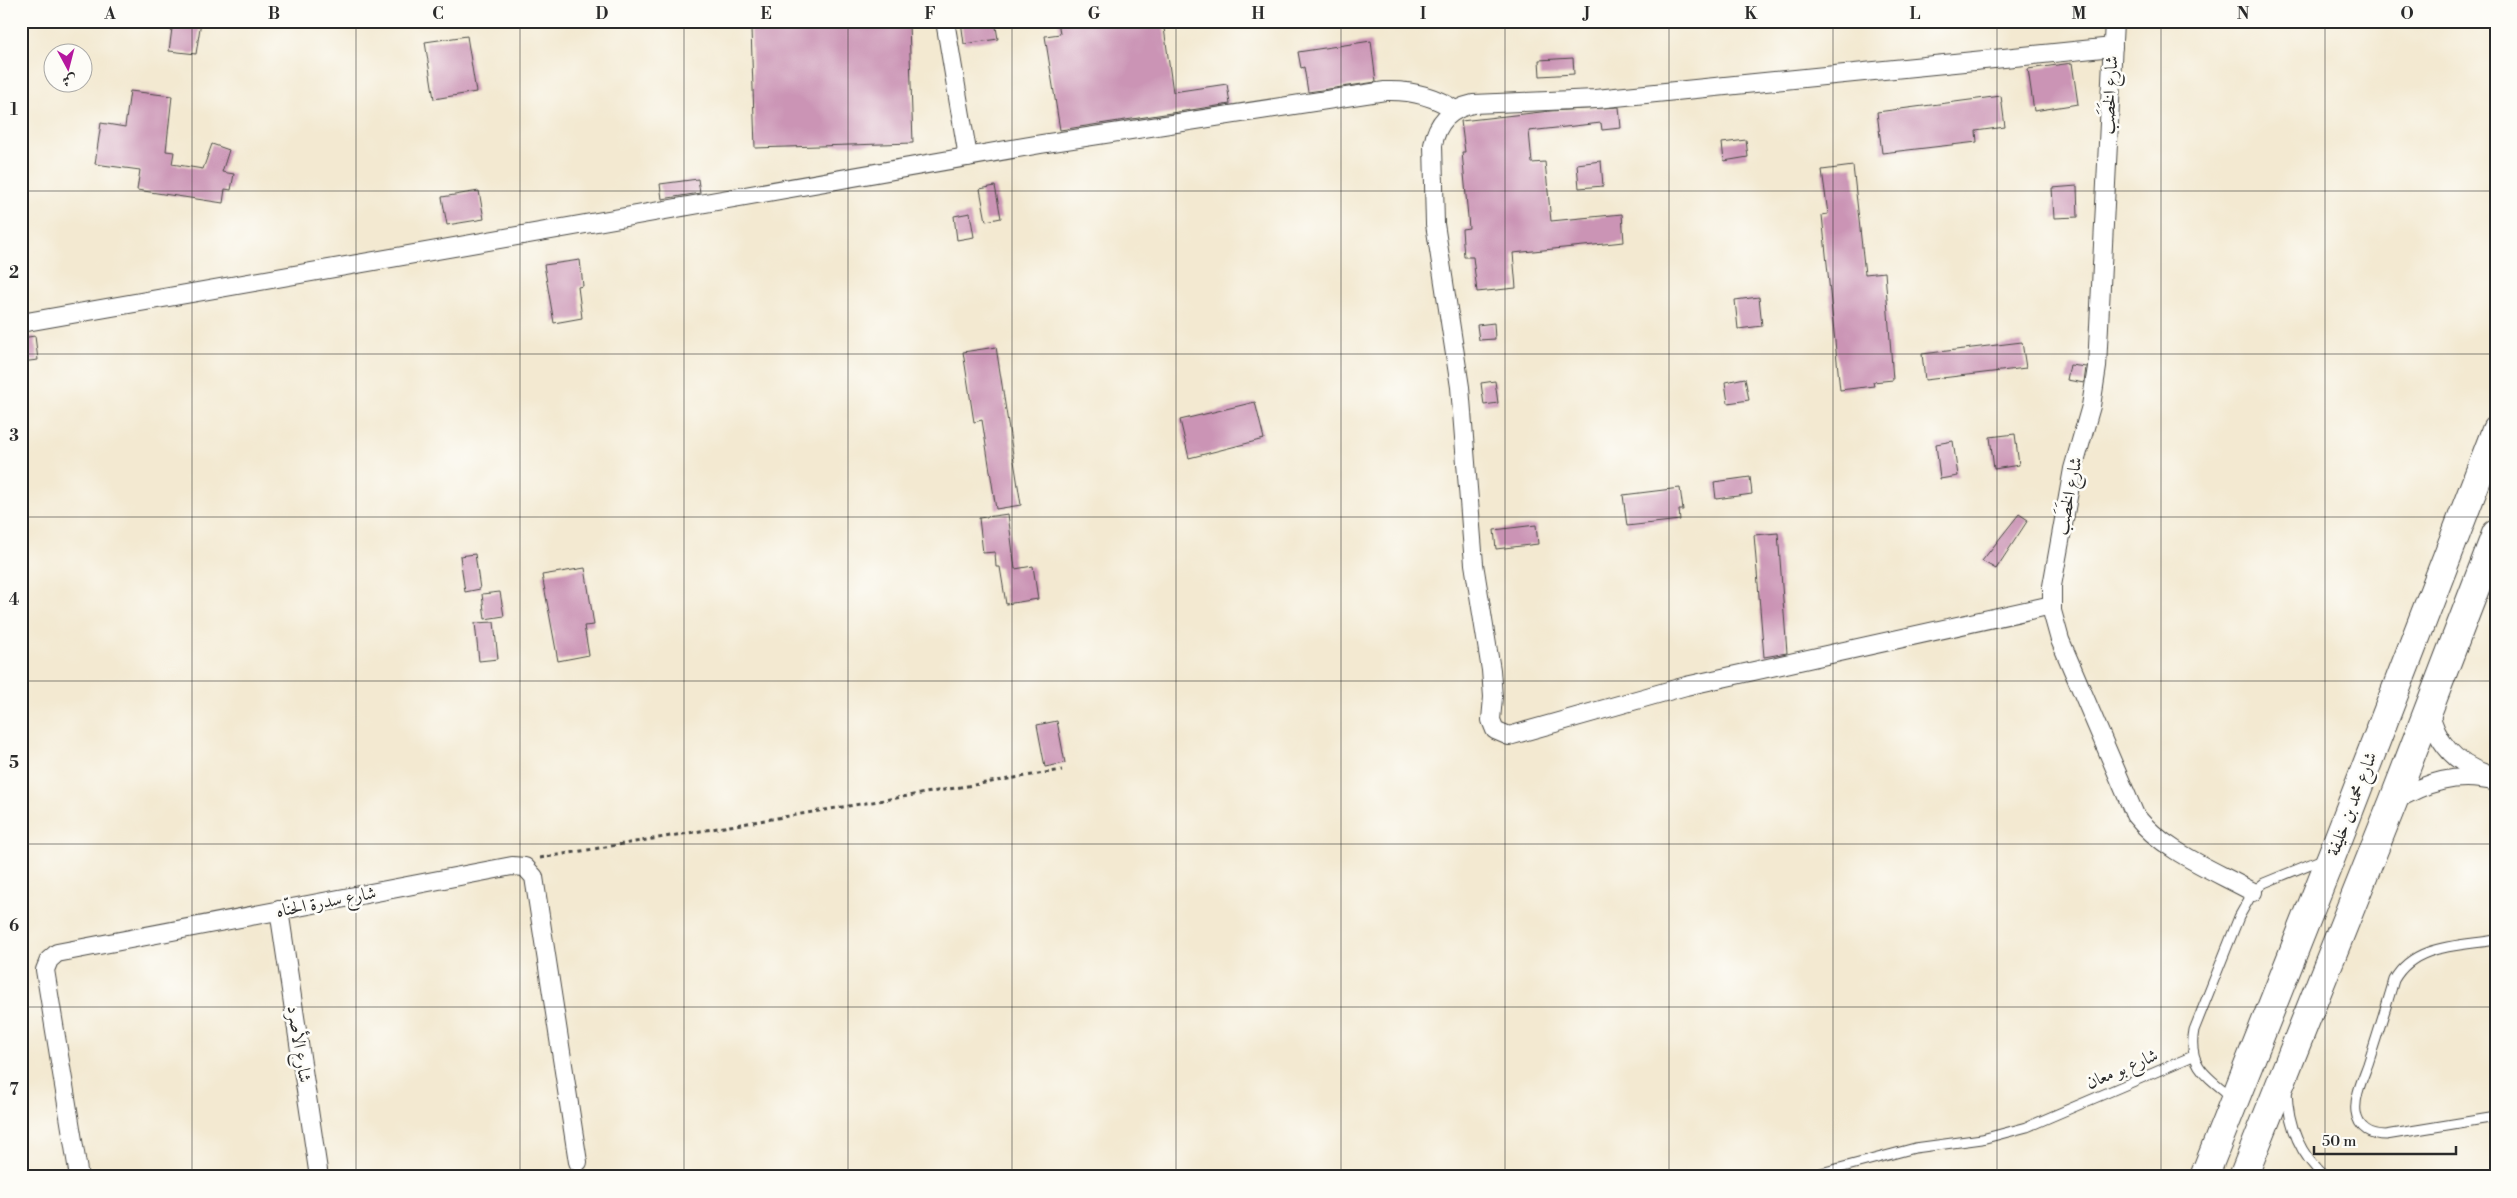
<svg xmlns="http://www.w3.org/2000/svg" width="2517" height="1198" viewBox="0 0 2517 1198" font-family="'Libre Bodoni',Amiri,serif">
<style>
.building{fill:#cb94b5}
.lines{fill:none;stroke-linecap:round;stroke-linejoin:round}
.service-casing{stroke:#494844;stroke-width:11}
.minor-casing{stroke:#494844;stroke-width:20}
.trunk-casing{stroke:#494844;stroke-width:30}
.path{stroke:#494844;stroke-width:3;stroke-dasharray:4 4;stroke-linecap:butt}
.service{stroke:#fff;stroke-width:9}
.minor{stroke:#fff;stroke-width:18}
.trunk{stroke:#fff;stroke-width:28}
.grid{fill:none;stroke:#2b2b2b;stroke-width:1;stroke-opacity:0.55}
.labels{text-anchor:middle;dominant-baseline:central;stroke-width:5;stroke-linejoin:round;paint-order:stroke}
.street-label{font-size:18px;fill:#2b2b2b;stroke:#fdfcf7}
.neatline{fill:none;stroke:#2b2b2b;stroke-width:2}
.grid-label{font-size:16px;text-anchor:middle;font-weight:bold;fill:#2b2b2b}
</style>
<rect width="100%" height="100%" fill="#fdfcf7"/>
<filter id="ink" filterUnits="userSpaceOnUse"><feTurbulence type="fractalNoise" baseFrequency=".02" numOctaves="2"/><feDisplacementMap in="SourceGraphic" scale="10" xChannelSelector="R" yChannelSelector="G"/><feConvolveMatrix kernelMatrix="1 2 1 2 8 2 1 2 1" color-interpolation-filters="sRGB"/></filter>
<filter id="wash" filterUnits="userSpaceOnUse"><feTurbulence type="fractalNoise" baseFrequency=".0096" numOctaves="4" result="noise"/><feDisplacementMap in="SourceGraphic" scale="20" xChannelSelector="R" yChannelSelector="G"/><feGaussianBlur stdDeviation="1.12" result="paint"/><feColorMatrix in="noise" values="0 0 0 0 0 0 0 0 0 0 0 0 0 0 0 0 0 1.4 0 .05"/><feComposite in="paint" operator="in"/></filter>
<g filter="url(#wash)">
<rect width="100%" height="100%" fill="#f3e9d1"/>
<g id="blocks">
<g class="building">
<path d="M173,21H201L196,54L169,51Z"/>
<path d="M961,21H995L998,39L964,44Z"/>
<path d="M1058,21H1163L1173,92L1227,84L1230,104L1060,130L1045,36L1060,34Z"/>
<path d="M909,24L913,143L755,148L751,29Z"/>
<path d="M467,36L476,92L434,99L425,42Z"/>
<path d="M1371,41L1376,82L1308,92L1304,67L1301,68L1298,52Z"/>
<path d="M1573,58L1574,74L1540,76L1539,60Z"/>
<path d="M2072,63L2078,104L2034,111L2028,69Z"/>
<path d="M130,91L172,96L166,151L174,152L172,164L203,169L212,144L229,150L222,172L234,174L231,190L225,189L223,203L137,190L140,170L95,164L101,123L125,127Z"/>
<path d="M2001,96L2005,127L1976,131L1977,142L1882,153L1877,112Z"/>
<path d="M1619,107L1621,128L1602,130L1601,123L1529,131L1532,163L1545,162L1551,221L1622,214L1624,242L1513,253L1516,288L1477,292L1473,257H1464L1462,229L1469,228L1462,152H1465L1461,121L1550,111Z"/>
<path d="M1746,140L1748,157L1724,161L1722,143Z"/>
<path d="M1601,161L1603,186L1579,188L1577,164Z"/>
<path d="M1853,166L1865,274L1885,272L1893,380L1873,382L1874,386L1840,390L1822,215L1828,214L1822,170Z"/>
<path d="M698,179L700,193L662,199L660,184Z"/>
<path d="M995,186L1001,218L986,221L980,189Z"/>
<path d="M2077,186L2078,217L2054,218L2052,188Z"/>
<path d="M479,191L484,219L447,225L442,197Z"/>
<path d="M970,213L974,237L957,240L954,216Z"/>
<path d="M580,260L583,286L578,287L582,318L554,323L544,265Z"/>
<path d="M1759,297L1762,326L1738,329L1735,300Z"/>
<path d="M1494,323L1495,339L1479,340L1477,325Z"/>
<path d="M35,336L38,360L21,362V338Z"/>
<path d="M2022,342L2026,368L1925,380L1922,354Z"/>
<path d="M996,347L1021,505L996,509L982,420L974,422L963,352Z"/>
<path d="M2070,365L2086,367L2084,383L2067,380Z"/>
<path d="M1745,378L1749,400L1728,403L1725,382Z"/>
<path d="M1495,381L1498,403L1484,405L1481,383Z"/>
<path d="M1255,402L1264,439L1189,458L1180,420Z"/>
<path d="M2015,434L2019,465L1994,469L1990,437Z"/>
<path d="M1953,441L1958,476L1940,479L1936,444Z"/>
<path d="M1750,477L1752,494L1716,499L1714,482Z"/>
<path d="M1680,488L1683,510H1679L1680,520L1627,526L1623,495Z"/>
<path d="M1008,514L1015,569L1033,566L1038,599L1006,604L1000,567H996L995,552L983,553L979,518Z"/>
<path d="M2019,514L2028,520L1996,569L1982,561Z"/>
<path d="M1536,525L1538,544L1496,549L1494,530Z"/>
<path d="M1778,533L1787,653L1764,657L1754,535Z"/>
<path d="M475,554L480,589L465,592L460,556Z"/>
<path d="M585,568L594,625L584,626L589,655L558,661L542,575Z"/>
<path d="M500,592L504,616L485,619L482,594Z"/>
<path d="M494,622L498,659L479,661L475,623Z"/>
<path d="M1057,721L1065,763L1045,767L1037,725Z"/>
</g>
</g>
</g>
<g filter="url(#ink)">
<use href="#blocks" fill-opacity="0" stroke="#494844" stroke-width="1"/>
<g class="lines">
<g class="service-casing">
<g id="service">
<path d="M2496,940C2459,946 2414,944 2394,980C2386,1008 2377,1036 2368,1064C2363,1078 2354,1097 2356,1112C2358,1129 2372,1135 2386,1135L2496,1117"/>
<path d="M2287,1091C2288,1125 2299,1154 2325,1177"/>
<path d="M2232,1097C2208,1077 2187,1066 2194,1030L2239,917L2253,892L2264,883L2325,858"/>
<path d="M1806,1177L1915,1148L1982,1139L2027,1127L2193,1056"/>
</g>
</g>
<g class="minor-casing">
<g id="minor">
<path d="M945,21L968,157"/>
<path d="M2114,21L2097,367L2091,406L2073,469L2052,586V611L2060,640L2135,815C2163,851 2213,870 2253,892"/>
<path d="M21,323L1041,144L1385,91C1411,90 1433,95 1455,110"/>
<path d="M2052,605L1686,686L1509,736L1495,730L1491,720L1493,697L1491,670L1474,564L1460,387L1435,224L1433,145C1437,122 1450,109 1473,104L1596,99L2113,47"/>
<path d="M2429,709C2436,742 2454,763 2486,774"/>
<path d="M2393,802C2426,782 2457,772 2496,782"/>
<path d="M279,910L319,1177"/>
<path d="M79,1177L45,970L49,960L57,953L512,866L525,867L534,877L578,1162"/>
</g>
</g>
<g class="trunk-casing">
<g id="trunk">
<path d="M2204,1177L2332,855L2496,430"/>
<path d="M2243,1177L2393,802L2496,534"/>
</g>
</g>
<path class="path" d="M540,858L1062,770"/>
<use href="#service" class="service"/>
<use href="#minor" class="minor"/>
<use href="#trunk" class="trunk"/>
</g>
</g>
<path class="grid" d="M192,21V1177M356,21V1177M520,21V1177M684,21V1177M848,21V1177M1012,21V1177M1176,21V1177M1341,21V1177M1505,21V1177M1669,21V1177M1833,21V1177M1997,21V1177M2161,21V1177M2325,21V1177M21,191H2496M21,354H2496M21,517H2496M21,681H2496M21,844H2496M21,1007H2496"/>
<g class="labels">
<g class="street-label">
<text transform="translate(2110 95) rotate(-87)">شارع الخَصَب</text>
<text transform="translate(2069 496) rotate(-79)">شارع الخَصَب</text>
<text transform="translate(2352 804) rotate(-69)">شارع محمد بن خليفة</text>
<text transform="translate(326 902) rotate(-11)">شارع سدرة الحنّاه</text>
<text transform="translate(299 1044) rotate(81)">شارع الأصرد</text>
<text transform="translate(2122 1069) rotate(-23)">شارع بو معان</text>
</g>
</g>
<rect width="2517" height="1198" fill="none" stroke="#fdfcf7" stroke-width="55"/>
<g transform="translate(68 68) rotate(173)"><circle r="24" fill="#fdfcf7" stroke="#a9a8a5"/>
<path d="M0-4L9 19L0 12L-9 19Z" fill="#b5179e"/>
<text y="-8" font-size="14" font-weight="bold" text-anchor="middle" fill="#2b2b2b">ش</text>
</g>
<path d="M2314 1146v8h142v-8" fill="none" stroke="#2b2b2b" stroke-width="2.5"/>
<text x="2322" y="1146" font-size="15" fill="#2b2b2b" stroke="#fdfcf7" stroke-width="4" paint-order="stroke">50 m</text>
<rect x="28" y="28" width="2462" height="1142" class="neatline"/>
<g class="grid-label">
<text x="110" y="19">A</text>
<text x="274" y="19">B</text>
<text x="438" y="19">C</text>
<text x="602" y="19">D</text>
<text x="766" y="19">E</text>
<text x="930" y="19">F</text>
<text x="1094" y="19">G</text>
<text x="1258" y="19">H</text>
<text x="1423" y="19">I</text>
<text x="1587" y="19">J</text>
<text x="1751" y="19">K</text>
<text x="1915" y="19">L</text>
<text x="2079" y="19">M</text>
<text x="2243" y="19">N</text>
<text x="2407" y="19">O</text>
<text x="14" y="115">1</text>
<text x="14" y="278">2</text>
<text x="14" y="441">3</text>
<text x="14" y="605">4</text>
<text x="14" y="768">5</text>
<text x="14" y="931">6</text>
<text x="14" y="1095">7</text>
</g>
</svg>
